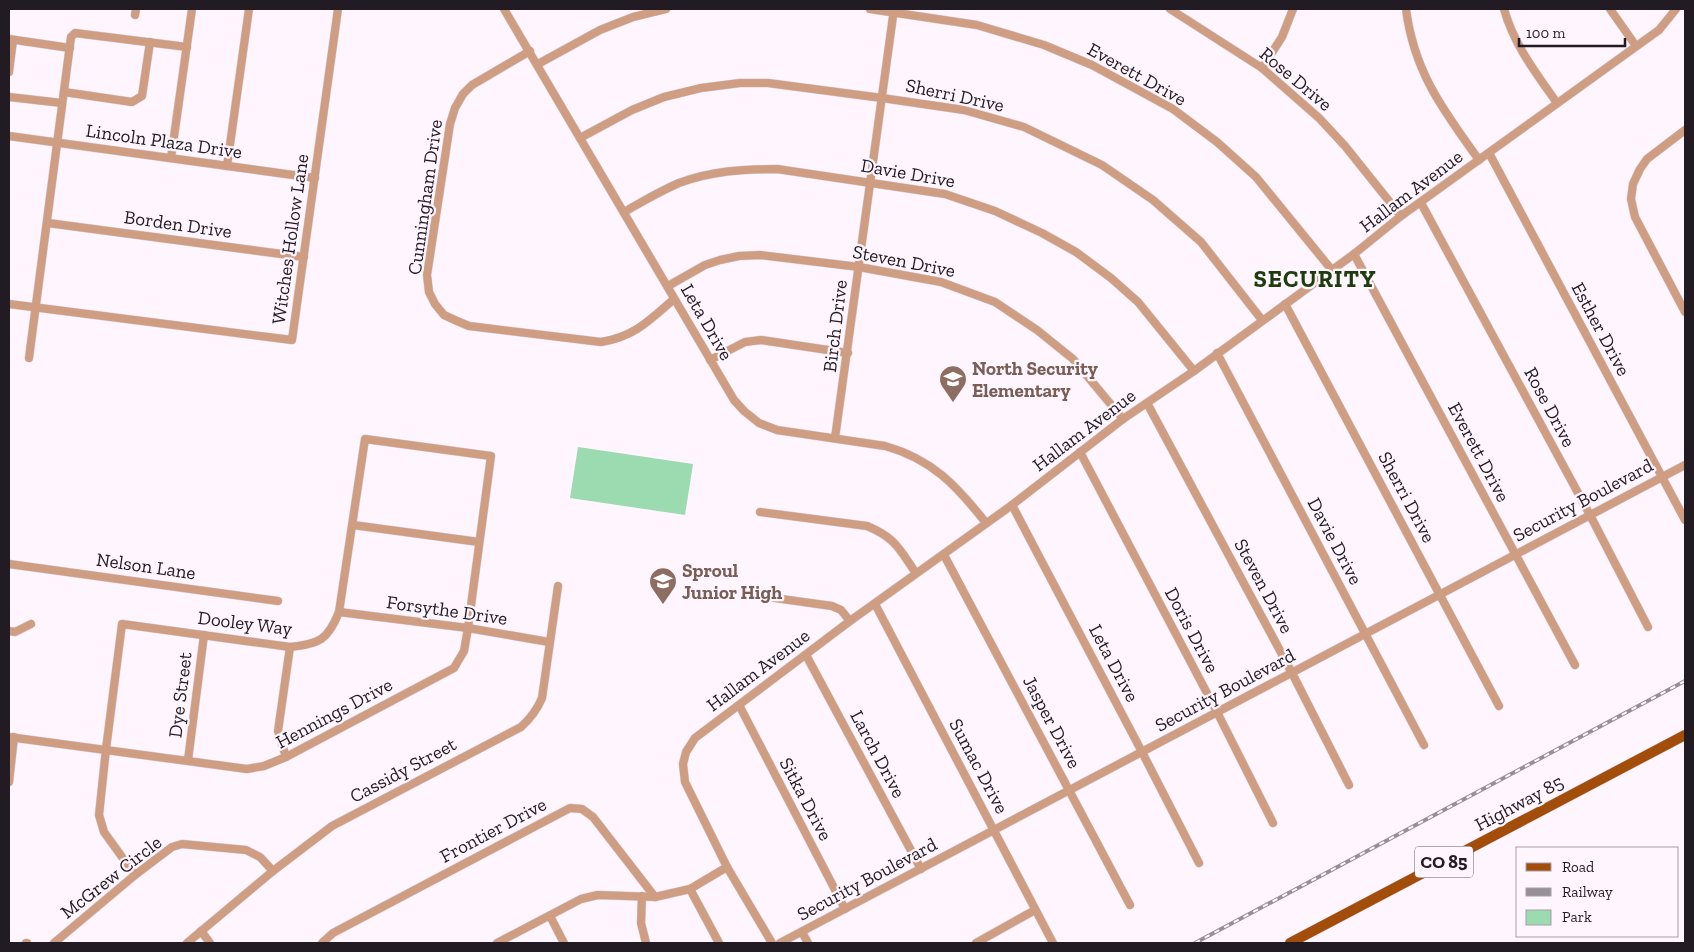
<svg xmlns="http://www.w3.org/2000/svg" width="1694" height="952" viewBox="0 0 1694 952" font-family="'Zilla Slab',serif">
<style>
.green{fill:#9bdbaf}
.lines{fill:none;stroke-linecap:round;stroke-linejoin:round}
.minor-casing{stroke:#dbd2db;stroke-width:9}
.major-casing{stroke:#dbd2db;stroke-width:11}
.minor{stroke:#cf9d82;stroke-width:8}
.major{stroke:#a34d0a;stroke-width:10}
.rail-casing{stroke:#978f98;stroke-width:4}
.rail{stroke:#fef5fe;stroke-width:2;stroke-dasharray:5.5;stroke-linecap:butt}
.labels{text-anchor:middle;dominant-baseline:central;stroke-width:4.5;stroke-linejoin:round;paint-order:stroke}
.shield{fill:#fef5fe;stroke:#645c65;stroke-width:1}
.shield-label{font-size:18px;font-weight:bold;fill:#221b23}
.street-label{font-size:19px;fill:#221b23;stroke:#fef5fe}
.education-label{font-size:19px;font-weight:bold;fill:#785e54;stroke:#fef5fe;text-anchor:start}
.district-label{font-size:24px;font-weight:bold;letter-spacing:1px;fill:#1f3c0d;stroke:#fef5fe}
</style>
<rect width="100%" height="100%" fill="#fef5fe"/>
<path class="green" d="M578,447L693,464L685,515L570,498Z"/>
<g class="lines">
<g class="minor-casing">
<g id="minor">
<path d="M504,9L734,400L744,411L759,423L777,430L885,446C932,459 957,486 986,523"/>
<path d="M870,9L977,25L1044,45L1092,65L1173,109L1217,142L1256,177L1331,269"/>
<path d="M1170,9L1262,68L1319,118L1345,146L1401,216"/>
<path d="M1406,9C1414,72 1443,110 1479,160"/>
<path d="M1504,9C1514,45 1536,73 1557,103"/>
<path d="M1610,9L1636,46"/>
<path d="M135,15L136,9"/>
<path d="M9,39L70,48"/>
<path d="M530,51L472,85L463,94L455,108L450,124L427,275L429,292L435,304L444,315L457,321L469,326L601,342C634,337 650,320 674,299"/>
<path d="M538,64L600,30L633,17L666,9"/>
<path d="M1262,68L1282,37L1293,9"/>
<path d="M9,72L13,40"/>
<path d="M64,92L132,102L142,96L150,42"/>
<path d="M9,97L62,103"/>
<path d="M1685,130L1647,159L1640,169L1633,184L1631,199L1635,217L1685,312"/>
<path d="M9,136L315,178"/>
<path d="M580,138L632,110L664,97L701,88L740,83H768L882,98L964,110L1024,127L1102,165L1153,200L1201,242L1262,320"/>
<path d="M1489,153L1685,520"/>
<path d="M171,158L192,9"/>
<path d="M227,166L249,9"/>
<path d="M1421,203L1590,515L1648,627"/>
<path d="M624,212C642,202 660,191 679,183C711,171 743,169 777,169L945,194L995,211L1042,233L1076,252L1111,278L1138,302L1194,371"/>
<path d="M48,223L304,257"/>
<path d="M1354,254L1575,665"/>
<path d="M668,286L705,265L720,260L739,256L760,255L859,267L941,282L995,302L1037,330L1073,359L1123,419"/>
<path d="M9,304L292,340L338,9"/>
<path d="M1285,304L1499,706"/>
<path d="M1217,353L1424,745"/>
<path d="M29,358L71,37L75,33L187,47"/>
<path d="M710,360L745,342L761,340L848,353"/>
<path d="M1147,403L1292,673L1349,785"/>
<path d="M835,438L894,9"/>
<path d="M1080,452L1217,712L1273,823"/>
<path d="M1012,505L1142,752L1199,863"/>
<path d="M760,512L867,526C896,538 899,549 916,573"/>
<path d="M353,525L479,542"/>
<path d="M944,555L1130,905"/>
<path d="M9,564L278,601"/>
<path d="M746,594L832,606L841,610L850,621"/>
<path d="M875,604L1053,943"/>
<path d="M339,612L468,628L549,642"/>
<path d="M9,631L15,632L31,624"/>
<path d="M806,655L921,869"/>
<path d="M739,705L845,909"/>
<path d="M9,737L247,769L264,766L286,757L454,668L464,651L468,628L491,456L365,439L339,612C328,640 319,644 290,647L122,624L106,749L99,815L104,832L135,875"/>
<path d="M286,757L278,731L290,647"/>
<path d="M188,760L204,635"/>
<path d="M9,782L14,737"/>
<path d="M690,889L719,943"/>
<path d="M642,896L641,923L646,943"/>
<path d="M550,916L564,943"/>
<path d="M201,931L210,943"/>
<path d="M802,932L808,943"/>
<path d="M26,943H27"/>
<path d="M54,943L135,875L172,847L182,844L246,850L260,857L273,871"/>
<path d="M187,943L273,871L332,826L521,727C531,718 537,710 542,698L558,586"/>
<path d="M322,943L333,933L570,808L582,809L593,817L655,897"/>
<path d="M497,943L581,899L598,895L655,897L690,889L727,867"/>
<path d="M772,943L727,867L685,782L683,764L686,752L695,738L850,621L1012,505L1123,419L1194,371L1354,254L1401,216L1659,30L1676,9"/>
<path d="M780,943L1685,465"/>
<path d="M976,943L1035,910"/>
</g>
</g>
<g class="major-casing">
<path id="major" d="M1290,943L1685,735"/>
</g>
<use href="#minor" class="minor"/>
<use href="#major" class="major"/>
<g class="rail-casing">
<path id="rail" d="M1195,943L1685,681"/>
</g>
<use href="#rail" class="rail"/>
</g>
<defs>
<g id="school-pin" transform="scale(1.4375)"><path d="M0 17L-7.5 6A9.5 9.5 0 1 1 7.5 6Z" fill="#8d6e63" stroke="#fef5fe"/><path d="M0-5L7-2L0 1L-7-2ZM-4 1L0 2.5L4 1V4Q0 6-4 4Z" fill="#fff"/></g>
</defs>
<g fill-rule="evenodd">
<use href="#school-pin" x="953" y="379"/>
<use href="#school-pin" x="663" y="581"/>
</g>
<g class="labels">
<rect class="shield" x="1415" y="846.5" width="58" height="31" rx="4"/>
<g class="shield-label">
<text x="1444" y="862">CO 85</text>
</g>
<g class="street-label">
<text transform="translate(1137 74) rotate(29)">Everett Drive</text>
<text transform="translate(1296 79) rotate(40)">Rose Drive</text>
<text transform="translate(955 95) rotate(12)">Sherri Drive</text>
<text transform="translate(164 141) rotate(8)">Lincoln Plaza Drive</text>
<text transform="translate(908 173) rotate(10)">Davie Drive</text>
<text transform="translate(1411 191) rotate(-37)">Hallam Avenue</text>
<text transform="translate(425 197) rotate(-82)">Cunningham Drive</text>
<text transform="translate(178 224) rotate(8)">Borden Drive</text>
<text transform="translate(290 239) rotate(-82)">Witches Hollow Lane</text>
<text transform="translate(904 261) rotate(11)">Steven Drive</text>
<text transform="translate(707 322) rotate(60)">Leta Drive</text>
<text transform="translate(835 326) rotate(-83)">Birch Drive</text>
<text transform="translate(1601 329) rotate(62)">Esther Drive</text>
<text transform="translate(1550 407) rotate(62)">Rose Drive</text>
<text transform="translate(1084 430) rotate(-37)">Hallam Avenue</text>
<text transform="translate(1479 452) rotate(62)">Everett Drive</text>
<text transform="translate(1407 497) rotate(62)">Sherri Drive</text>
<text transform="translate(1583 500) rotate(-28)">Security Boulevard</text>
<text transform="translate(1335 541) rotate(62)">Davie Drive</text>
<text transform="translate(146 566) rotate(8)">Nelson Lane</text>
<text transform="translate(1264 586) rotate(62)">Steven Drive</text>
<text transform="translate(447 610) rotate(8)">Forsythe Drive</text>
<text transform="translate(245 623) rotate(7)">Dooley Way</text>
<text transform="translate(1192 630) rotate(62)">Doris Drive</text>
<text transform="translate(1114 663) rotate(62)">Leta Drive</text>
<text transform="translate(758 670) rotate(-37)">Hallam Avenue</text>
<text transform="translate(1225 690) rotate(-28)">Security Boulevard</text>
<text transform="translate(180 695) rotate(-83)">Dye Street</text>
<text transform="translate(334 713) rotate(-28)">Hennings Drive</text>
<text transform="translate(1052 722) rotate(62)">Jasper Drive</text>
<text transform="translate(878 754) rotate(62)">Larch Drive</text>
<text transform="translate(979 766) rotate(62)">Sumac Drive</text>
<text transform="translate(403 770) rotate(-28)">Cassidy Street</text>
<text transform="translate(806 799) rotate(62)">Sitka Drive</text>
<text transform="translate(1519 803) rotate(-28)">Highway 85</text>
<text transform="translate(493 830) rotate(-28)">Frontier Drive</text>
<text transform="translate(111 877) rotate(-38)">McGrew Circle</text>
<text transform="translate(867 879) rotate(-28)">Security Boulevard</text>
</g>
<g class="education-label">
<text x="972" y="368">North Security<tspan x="972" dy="22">Elementary</tspan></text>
<text x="682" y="570">Sproul<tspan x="682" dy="22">Junior High</tspan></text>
</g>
<g class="district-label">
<text x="1315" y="278">SECURITY</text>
</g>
</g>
<rect width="1694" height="952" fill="none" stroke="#221b23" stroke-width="20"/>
<rect x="1516" y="847" width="162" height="90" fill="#fef5fe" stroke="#a69ea6"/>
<rect x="1526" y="863" width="25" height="8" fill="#a34d0a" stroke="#a69ea6"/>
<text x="1562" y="872" font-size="15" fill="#221b23">Road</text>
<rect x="1526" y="888" width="25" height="8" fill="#978f98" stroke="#a69ea6"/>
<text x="1562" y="897" font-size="15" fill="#221b23">Railway</text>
<rect x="1526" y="910" width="25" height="15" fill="#9bdbaf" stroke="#a69ea6"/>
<text x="1562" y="922" font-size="15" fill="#221b23">Park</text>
<path d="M1519 38v8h106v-8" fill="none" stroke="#221b23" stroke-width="2.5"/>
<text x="1526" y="38" font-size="15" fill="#221b23" stroke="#fef5fe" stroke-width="4" paint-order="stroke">100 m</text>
</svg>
